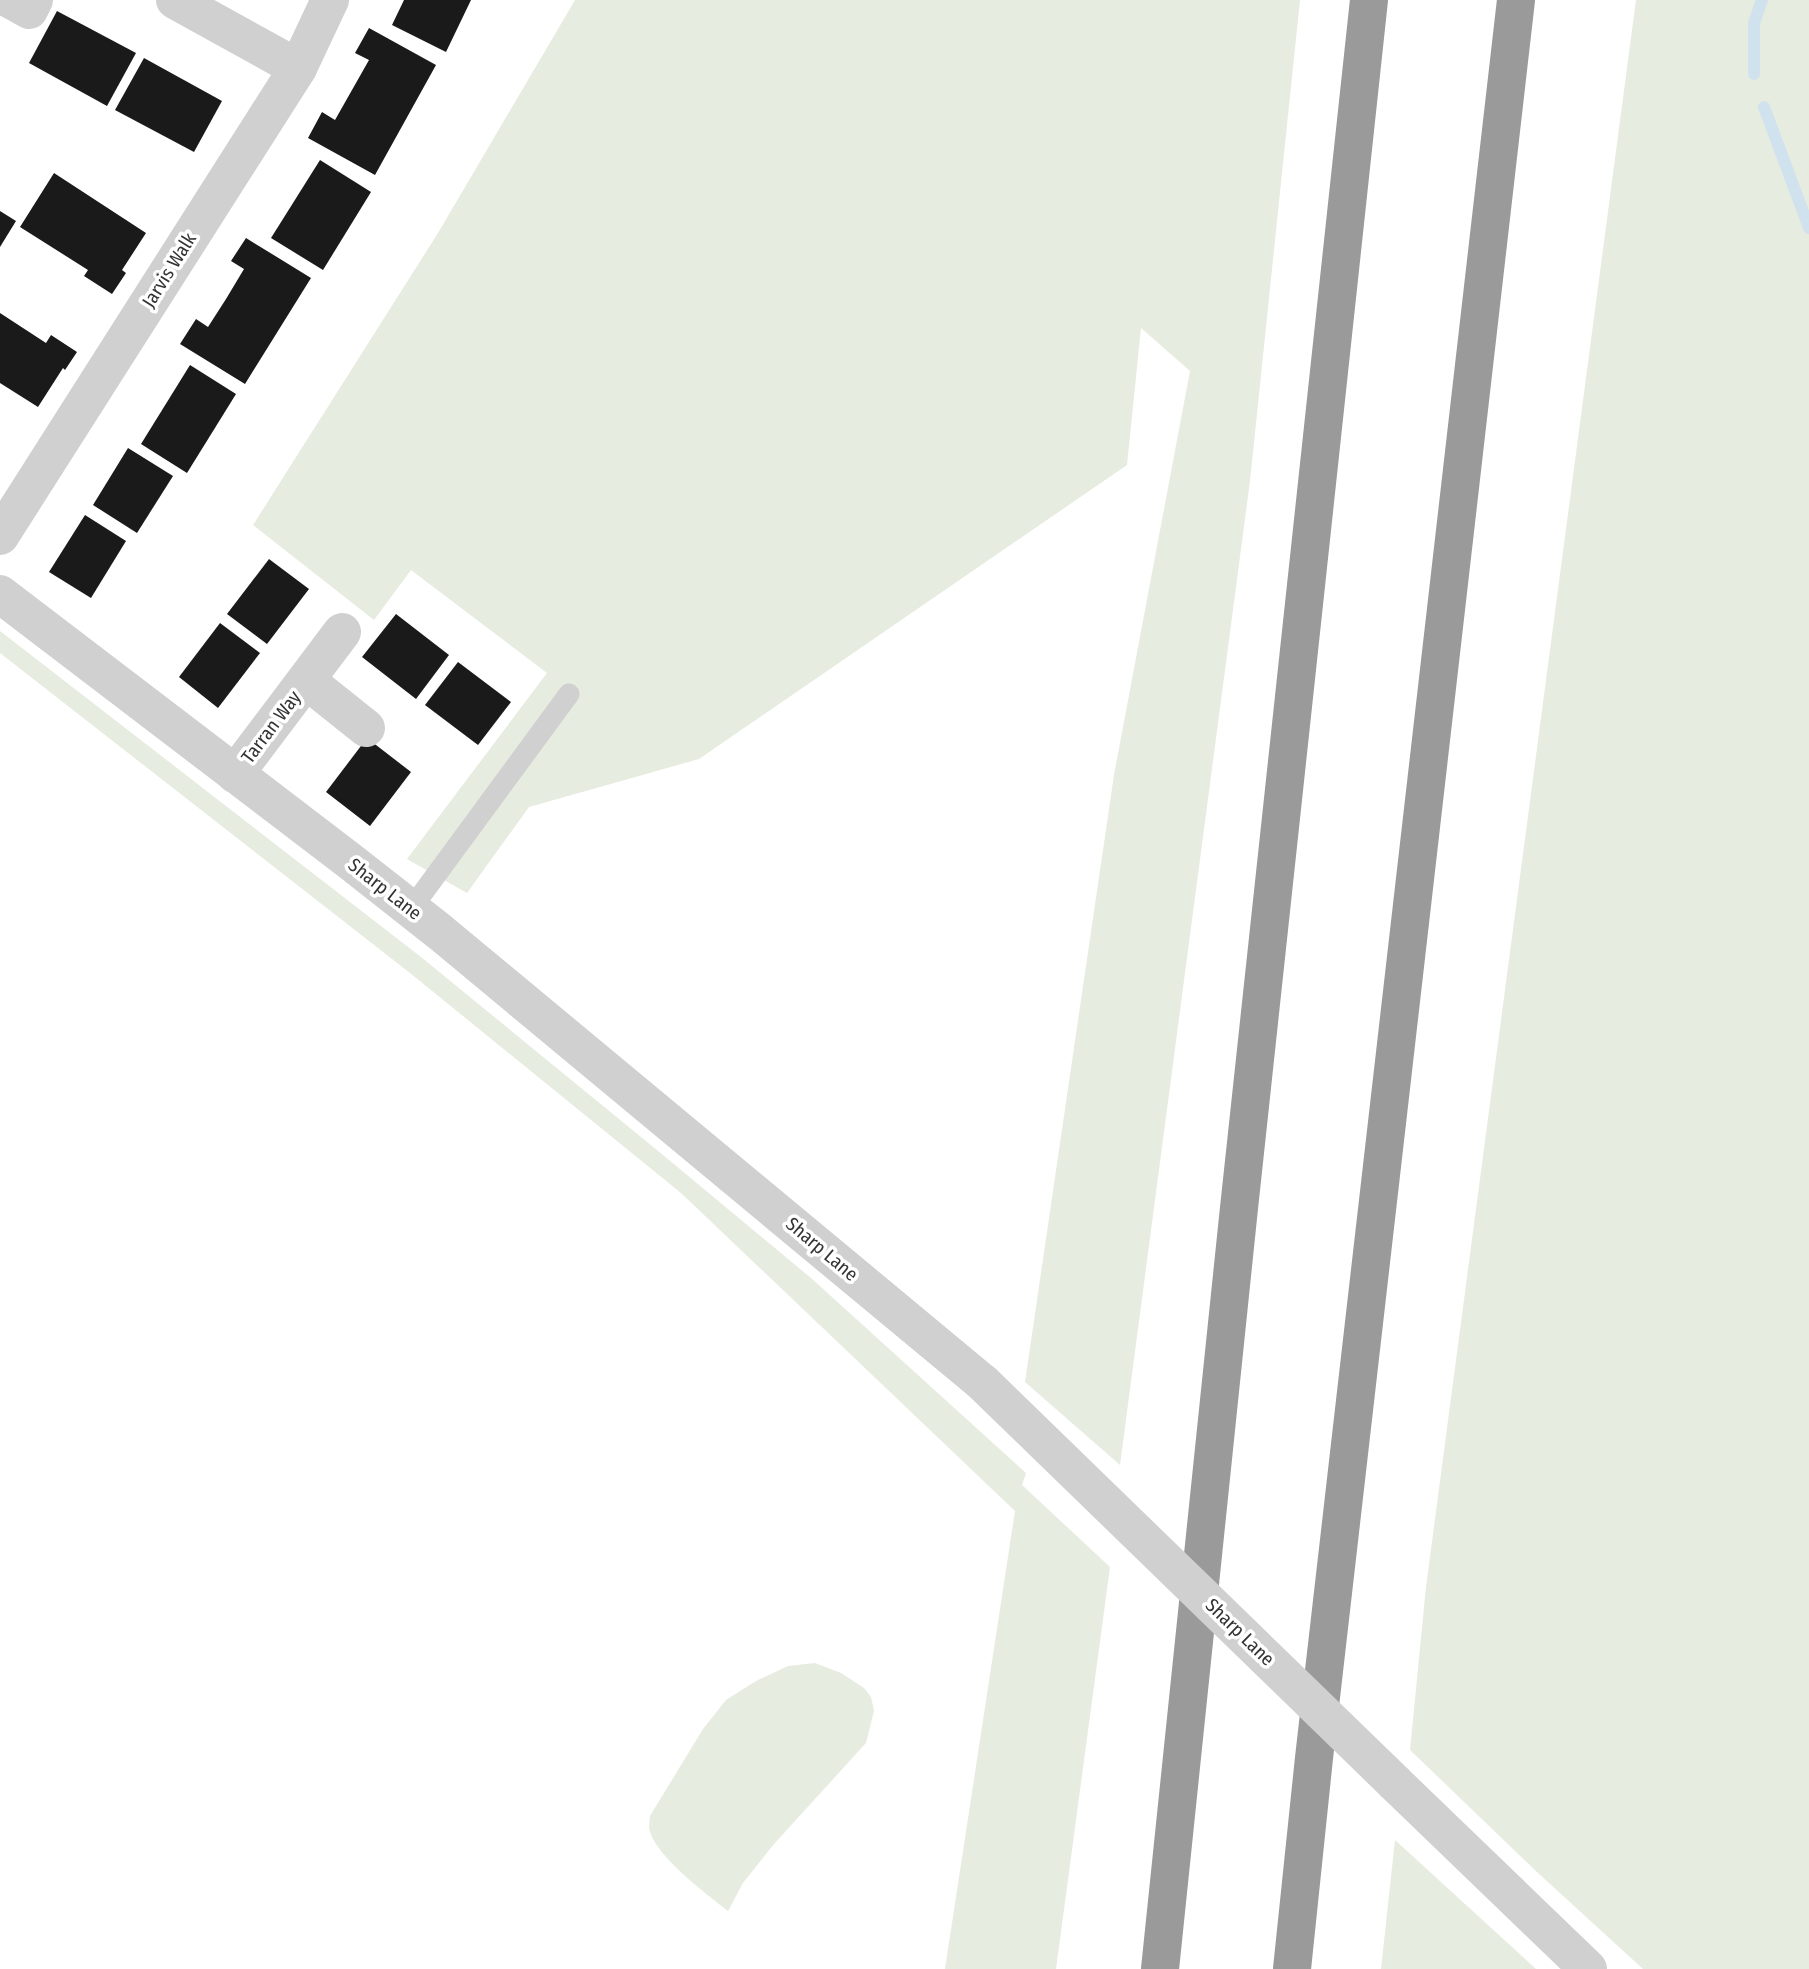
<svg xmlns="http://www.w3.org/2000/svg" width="1809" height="1969" viewBox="0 0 1809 1969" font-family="'Fira Sans Condensed',sans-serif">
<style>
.green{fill:#e6ecdf}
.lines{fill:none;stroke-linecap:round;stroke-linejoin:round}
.stream{stroke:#cfe2ee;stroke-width:12}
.building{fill:#1a1a1a}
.service{stroke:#d0d0d0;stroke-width:21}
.minor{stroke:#d0d0d0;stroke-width:38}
.tertiary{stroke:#d0d0d0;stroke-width:38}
.motorway{stroke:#9a9a9a;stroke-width:38}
.tertiary-bridge{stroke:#d0d0d0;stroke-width:38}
.labels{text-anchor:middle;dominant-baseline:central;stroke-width:7;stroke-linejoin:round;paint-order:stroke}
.street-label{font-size:19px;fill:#333;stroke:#fff}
</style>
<rect width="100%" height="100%" fill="#fff"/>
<g class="green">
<path d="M575,0H1300L1250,481L1120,1465L1025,1382L1114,775L1190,371L1141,328L1127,465L699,759L529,807L467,893L407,859L547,673L411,570L374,620L253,525L438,233Z"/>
<path d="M1636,0H1809V1969H1643L1537,1872L1410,1750L1426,1587Z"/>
<path d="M0,631L421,957L663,1155L811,1278L1026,1473L1022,1485L1110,1567L1056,1969H945L1015,1511L681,1193L410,973L0,653Z"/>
<path d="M815,1663L841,1673L864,1688L871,1697L874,1711L866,1743L774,1844L743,1883L728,1911C708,1895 652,1854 649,1827C649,1827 650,1817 650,1816L703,1729L726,1700L756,1681L788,1666Z"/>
<path d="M1395,1840L1536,1969H1381Z"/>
</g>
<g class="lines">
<g class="stream">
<path d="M1754,74V23L1762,0"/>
<path d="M1764,107L1809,228"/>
</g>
</g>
<g class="building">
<path d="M404,0H471L446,52L392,25Z"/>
<path d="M57,11L136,53L107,106L29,63Z"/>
<path d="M369,28L436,65L375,175L308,138L322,112L335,120L369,60L355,53Z"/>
<path d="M144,58L222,101L194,152L115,110Z"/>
<path d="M320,160L371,192L323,270L271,238Z"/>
<path d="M54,173L146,233L122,270L126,273L112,294L84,276L88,270L20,227Z"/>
<path d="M0,211L16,221L0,247Z"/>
<path d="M246,238L311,278L245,384L180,344L196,319L208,327L226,299L244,269L231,261Z"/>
<path d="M0,313L46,343L51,335L77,352L65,370L63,368L38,407L0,383Z"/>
<path d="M190,365L236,394L187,473L141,444Z"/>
<path d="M128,448L173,476L137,533L93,505Z"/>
<path d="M85,515L126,541L91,598L49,572Z"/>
<path d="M269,559L309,589L267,644L227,614Z"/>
<path d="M396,614L449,655L416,699L362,657Z"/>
<path d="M220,623L260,653L218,708L179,677Z"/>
<path d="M458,662L511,702L478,745L425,705Z"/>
<path d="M367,738L411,772L370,826L326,792Z"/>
</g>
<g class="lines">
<path class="service" d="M411,909L569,694"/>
<g class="minor">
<path d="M11,0L29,10L34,0"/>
<path d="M175,0L298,68"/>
<path d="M0,536L298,68L330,0"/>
<path d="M306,680L366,728"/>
<path d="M235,774L342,632"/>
</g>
<g class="tertiary">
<path d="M0,594L351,862L440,932L983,1383"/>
<path d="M1395,1783L1588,1969"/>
</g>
<g class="motorway">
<path d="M1160,1969L1239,1208L1369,0"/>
<path d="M1292,1969L1314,1758L1516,0"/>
</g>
<path class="tertiary-bridge" d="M983,1383L1395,1783"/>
</g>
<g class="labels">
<g class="street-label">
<text transform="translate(169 270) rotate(-58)">Jarvis Walk</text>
<text transform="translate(271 727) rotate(-53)">Tarran Way</text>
<text transform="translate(385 889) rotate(38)">Sharp Lane</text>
<text transform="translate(822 1249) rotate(40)">Sharp Lane</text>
<text transform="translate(1240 1632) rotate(44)">Sharp Lane</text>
</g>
</g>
</svg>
